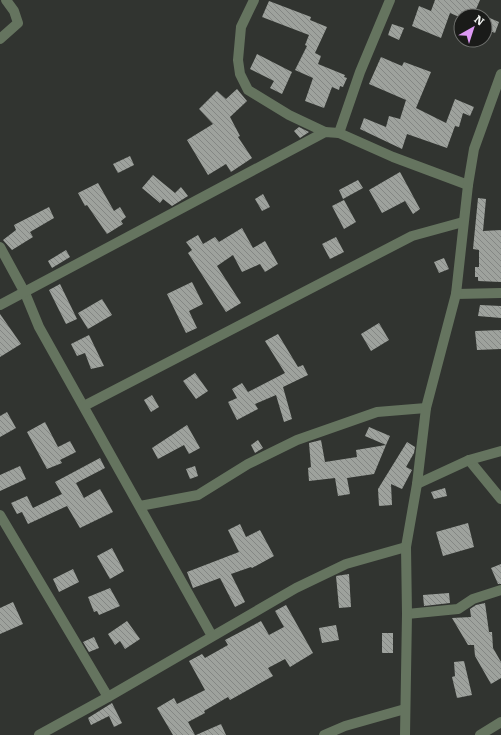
<svg xmlns="http://www.w3.org/2000/svg" width="501" height="735" viewBox="0 0 501 735" font-family="Literata,serif">
<style>
.building{fill:url(#building-back-hatch)}
.lines{fill:none;stroke-linecap:round;stroke-linejoin:round}
.minor{stroke:#65745f;stroke-width:10}
</style>
<defs>
<pattern id="building-back-hatch" width="6" height="6" patternUnits="userSpaceOnUse"><rect width="6" height="6" fill="#9ea29d"/><path d="M-1 5l2 2M0 0l6 6M5-1l2 2" fill="none" stroke="#848784"/></pattern>
</defs>
<rect width="100%" height="100%" fill="#313430"/>
<g class="building">
<path d="M435,0H480L473,16H457L450,13L441,38L412,26L419,6L431,11Z"/>
<path d="M269,1L311,17L310,20L327,27L315,53L321,56L318,64L345,75L344,77L347,78L343,87L340,86L339,90L332,87L324,108L305,101L313,78L295,70L307,46L305,45L309,35L262,17Z"/>
<path d="M485,16L499,22L495,33L485,29Z"/>
<path d="M392,24L404,28L399,40L388,35Z"/>
<path d="M257,54L292,72L282,94L270,88L274,81L250,69Z"/>
<path d="M381,57L402,66L404,62L431,72L416,108L446,123L455,99L474,107L470,116L463,113L459,127L455,126L447,148L407,134L402,149L360,129L364,118L386,127L389,116L400,119L406,100L369,84Z"/>
<path d="M237,89L247,101L230,117L240,136L238,137L252,158L231,172L226,164L208,175L187,140L213,124L199,109L217,91L226,99Z"/>
<path d="M299,127L309,132L300,138L294,131Z"/>
<path d="M130,156L134,165L118,173L113,164Z"/>
<path d="M400,172L420,209L413,214L405,201L382,213L369,190Z"/>
<path d="M153,175L175,193L181,187L188,196L172,206L163,199L160,203L142,188Z"/>
<path d="M358,180L363,188L343,199L339,190Z"/>
<path d="M98,183L114,211L120,207L126,217L121,221L123,224L107,234L87,205L85,206L78,193Z"/>
<path d="M263,194L270,207L262,211L255,199Z"/>
<path d="M478,198L486,199L483,231L501,230V282L478,281V277H475V267H479V250L473,249Z"/>
<path d="M344,200L356,222L344,229L332,206Z"/>
<path d="M49,207L54,218L30,232L33,237L12,250L3,240L16,230L14,225Z"/>
<path d="M242,228L253,248L265,241L278,264L265,272L260,264L242,272L233,255L217,266L241,303L226,312L188,253L192,250L186,242L198,235L203,244L215,237L219,242Z"/>
<path d="M336,237L344,252L330,259L322,244Z"/>
<path d="M66,250L70,257L52,268L48,261Z"/>
<path d="M444,258L449,269L439,273L434,262Z"/>
<path d="M192,282L203,304L189,311L197,328L186,333L167,294Z"/>
<path d="M60,284L77,319L66,324L49,290Z"/>
<path d="M102,299L112,315L88,329L78,313Z"/>
<path d="M480,305L501,306V318L478,316Z"/>
<path d="M0,314L21,344L0,357Z"/>
<path d="M379,323L389,340L371,351L361,334Z"/>
<path d="M501,330V349L477,350L475,331Z"/>
<path d="M278,334L298,367L303,365L308,375L283,387L292,419L284,422L276,395L255,404L258,409L237,420L228,402L237,398L232,389L242,383L248,392L285,373L265,341Z"/>
<path d="M89,335L104,366L91,369L85,353L77,356L71,344Z"/>
<path d="M195,373L208,391L196,399L183,381Z"/>
<path d="M152,395L159,407L151,412L144,400Z"/>
<path d="M7,412L16,428L0,437V416Z"/>
<path d="M45,422L58,447L70,441L76,452L60,460L62,463L47,469L27,432Z"/>
<path d="M187,425L200,448L189,454L184,445L158,459L152,448Z"/>
<path d="M369,427L390,436L386,445L365,436Z"/>
<path d="M258,440L263,448L255,453L251,445Z"/>
<path d="M321,440L325,462L357,457L356,450L386,445L374,474L347,478L350,494L338,496L335,478L309,481L308,468L311,467L309,443Z"/>
<path d="M407,442L415,447L414,453L406,467L412,470L402,489L391,484L392,505L379,506L378,489Z"/>
<path d="M100,458L105,468L76,483L84,498L100,489L113,512L80,528L67,506L28,524L22,512L17,514L11,503L27,496L33,508L62,494L55,482Z"/>
<path d="M20,466L26,479L0,491V475Z"/>
<path d="M195,466L198,476L190,479L186,469Z"/>
<path d="M445,488L447,496L434,499L431,492Z"/>
<path d="M468,523L474,547L443,556L436,532Z"/>
<path d="M240,524L246,537L260,530L274,556L252,568L251,567L231,574L245,602L235,607L220,578L193,588L187,572L239,552L228,530Z"/>
<path d="M112,548L124,571L110,579L97,556Z"/>
<path d="M501,564V584H498L491,568Z"/>
<path d="M73,569L79,582L59,592L53,579Z"/>
<path d="M349,574L351,607L339,608L336,576Z"/>
<path d="M110,588L120,606L99,615L97,611L94,612L88,597Z"/>
<path d="M449,593L450,603L424,606L423,595Z"/>
<path d="M13,602L23,624L0,634V608Z"/>
<path d="M485,603L489,632H492L493,648L501,662V678L491,684L475,656L474,645H468L452,618L471,617L470,609L476,605Z"/>
<path d="M286,605L313,653L290,667L285,659L268,668L273,676L230,700L228,697L204,711L205,713L188,722L195,735H173L157,708L174,698L177,704L205,690L189,661L202,654L205,658L228,645L225,640L261,621L269,635L284,627L275,611Z"/>
<path d="M127,621L140,639L125,649L120,641L115,645L108,634Z"/>
<path d="M336,625L339,640L322,643L319,628Z"/>
<rect x="382" y="633" width="11" height="20"/>
<path d="M94,637L99,648L89,652L83,642Z"/>
<path d="M464,661L472,695L457,698L452,677L455,676L454,662Z"/>
<path d="M112,703L122,723L114,727L109,716L91,725L88,718Z"/>
<path d="M221,724L226,735H196Z"/>
</g>
<g class="lines">
<g class="minor">
<path d="M254,0L241,27L238,60L240,74L248,90L289,115L325,132"/>
<path d="M0,39L18,23L14,11L6,0"/>
<path d="M339,133L360,72L390,0"/>
<path d="M0,247L25,293L39,327L212,636"/>
<path d="M456,294L501,293"/>
<path d="M0,305L325,132L339,133L393,157L468,185"/>
<path d="M84,406L412,236L463,222"/>
<path d="M469,460L501,499"/>
<path d="M417,484L469,460L501,451"/>
<path d="M140,506L198,495L248,464L297,440L377,412L426,408"/>
<path d="M0,515L108,697"/>
<path d="M407,614L458,609L473,599L501,590"/>
<path d="M39,735L108,697L296,588L346,564L406,547"/>
<path d="M324,735L345,726L405,709"/>
<path d="M405,735L407,614L406,547L417,484L426,408L456,294L468,185L474,149L501,74"/>
<path d="M480,735L501,722"/>
</g>
</g>
<g transform="translate(473 28) rotate(39)"><circle r="19" fill="#1a1b19" stroke="#70726f"/>
<path d="M0-3L7 15L0 10L-7 15Z" fill="#dd99f4"/>
<text y="-6" font-size="11" font-weight="bold" text-anchor="middle" fill="#f2f4f1">N</text>
</g>
</svg>
